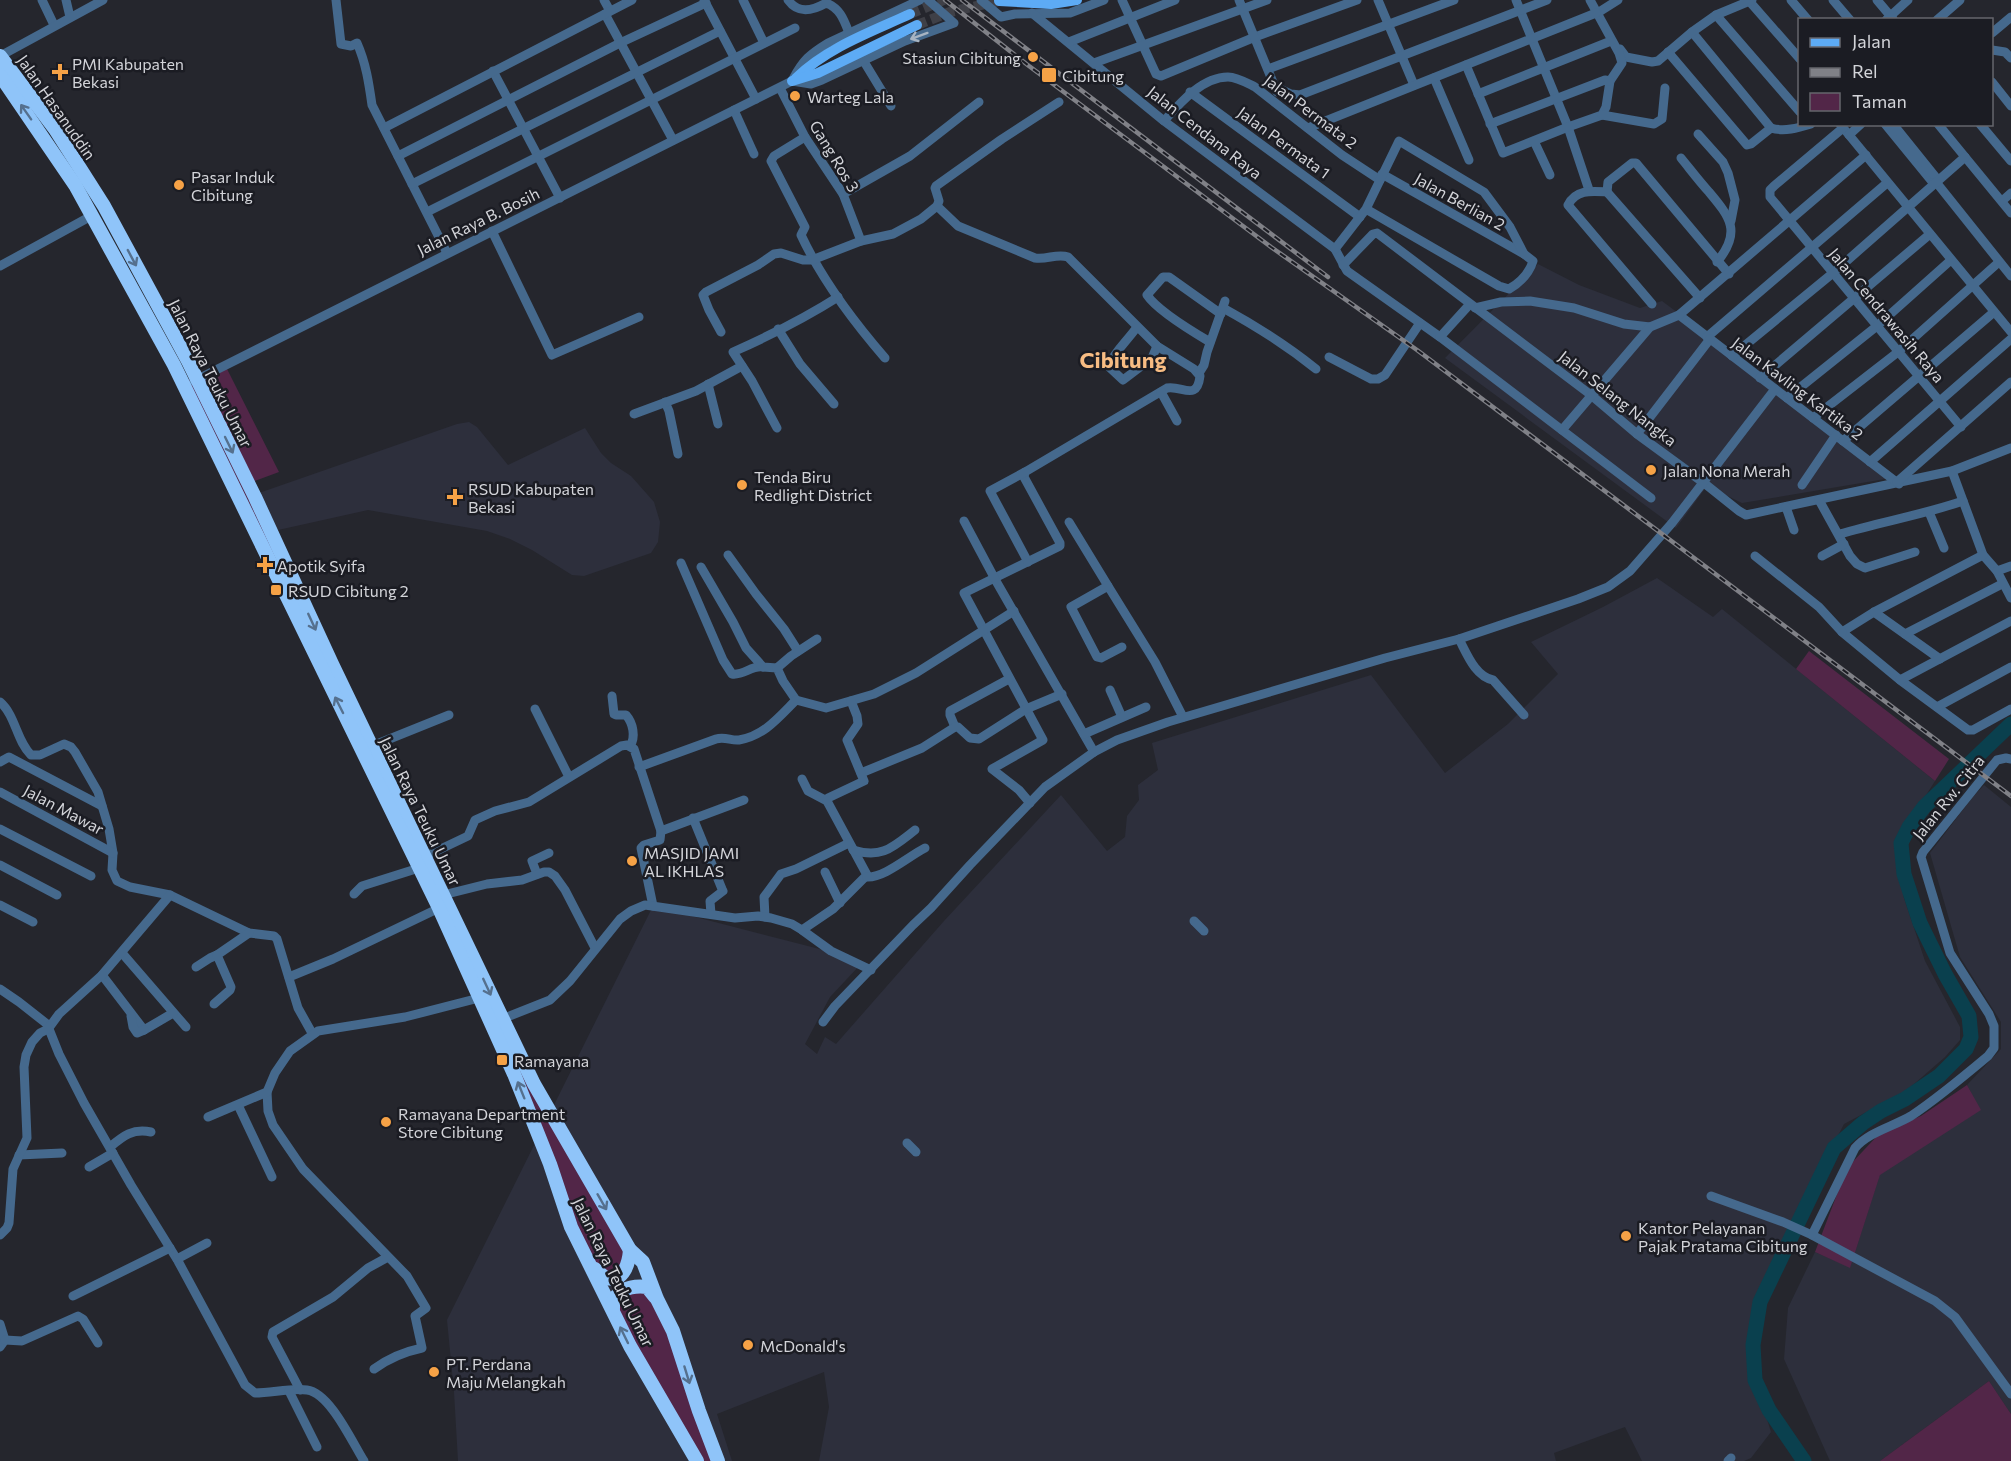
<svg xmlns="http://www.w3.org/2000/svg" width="2011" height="1461" viewBox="0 0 2011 1461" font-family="Commissioner,sans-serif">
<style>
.built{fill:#2d2f3c}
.green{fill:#522648}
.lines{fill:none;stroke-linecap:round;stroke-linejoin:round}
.river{stroke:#0a404e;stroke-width:15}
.major-tunnel{stroke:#3f4047;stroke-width:10;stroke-dasharray:10 5;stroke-linecap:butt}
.minor{stroke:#45698d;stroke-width:9}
.major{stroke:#5dabf5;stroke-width:10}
.highway{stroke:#8fc4f9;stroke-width:14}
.rail-casing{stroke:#808187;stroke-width:4.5}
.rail{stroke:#1b1c23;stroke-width:2;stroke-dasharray:7;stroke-linecap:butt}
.oneway{stroke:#a8b4c2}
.oneway2{stroke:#55708e}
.poi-dot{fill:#f6a246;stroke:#1b1c23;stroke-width:2}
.labels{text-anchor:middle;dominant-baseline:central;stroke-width:5;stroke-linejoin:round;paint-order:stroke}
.poi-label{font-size:16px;fill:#d3d4d9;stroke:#1b1c23;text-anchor:start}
.street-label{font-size:16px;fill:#d3d4d9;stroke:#1b1c23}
.district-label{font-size:22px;font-weight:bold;fill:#f7bc83;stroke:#1b1c23}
</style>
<rect width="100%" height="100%" fill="#25262d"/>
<g class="built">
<path d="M1538,264L1579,285L1640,308L1662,301L1897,477L1742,503L1707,486L1676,528L1445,358Z"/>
<path d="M469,422L477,427L508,465L585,428L601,453L611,463L631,476L654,502L660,522L658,542L651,553L584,576L572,575L532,550L510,539L487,531L368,510L278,530L259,493L457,424Z"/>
<path d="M1657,578L1713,617L1722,609L1935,781L1899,838L1897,861L1904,898L1925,961L1960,1027V1040L1945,1057L1906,1091L1844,1124L1756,1296L1753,1374L1771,1432L1751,1458L1744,1461H1642L1625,1427L1554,1453L1556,1461H819L829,1407L824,1372L717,1414L732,1461H458L454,1392L447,1320L653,906L839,954L860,965L830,997L805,1044L817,1054L825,1037L836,1044L944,921L1061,795L1107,851L1125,837L1127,816L1139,800L1138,785L1158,770L1152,743L1371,675L1445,773L1508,724L1558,674L1531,642L1603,607Z"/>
<path d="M1984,785L2011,807V1414L1989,1381L1880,1461H1830L1784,1359L1788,1308L1815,1252L1850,1267L1880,1174L1980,1110L1967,1085L2001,1049V1022L1960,957L1930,853L1972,798Z"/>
</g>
<g class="green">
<path d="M225,365L279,472L249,483L502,1019L630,1250L617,1278L591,1267L514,1074L184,378L191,380Z"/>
<path d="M1809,651L1949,759L1935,781L1796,669Z"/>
<path d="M1967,1085L1981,1110L1880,1175L1850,1268L1815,1252L1847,1168L1880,1133L1921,1116Z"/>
<path d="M635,1285L657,1299L717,1461H697L630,1346L615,1296Z"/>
<path d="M1989,1381L2011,1414V1461H1880Z"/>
</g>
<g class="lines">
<path class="river" d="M1804,1461L1769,1410L1755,1380L1753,1345L1760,1302L1834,1148L1863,1123L1881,1111L1905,1099L1939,1076L1966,1049L1971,1037L1969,1016L1945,974L1920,923L1904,874L1901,843L1909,827L1924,807L2011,724"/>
<g class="major-tunnel">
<path d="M910,14L944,0"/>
<path d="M917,25L950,12L999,1"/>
</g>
<g class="minor">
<path d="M42,0L54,25"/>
<path d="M66,0L70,17"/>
<path d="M336,0L341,44L351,46L357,43C366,63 369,84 372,105L447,253"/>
<path d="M604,0L610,11"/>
<path d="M704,0L756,99"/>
<path d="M743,0L764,43"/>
<path d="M788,0C798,14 812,11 826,3C840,8 844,20 849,33"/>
<path d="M981,0L1001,17L1015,14L1070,13L1104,0"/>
<path d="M1122,0L1156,74L1161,76L1255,37L1357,0"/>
<path d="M1239,0L1277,92"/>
<path d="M1378,0L1414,85"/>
<path d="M1516,0L1568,127L1589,190"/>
<path d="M1791,0L1808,20"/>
<path d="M1833,0L1850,20"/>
<path d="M1877,0L1893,19"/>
<path d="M1750,2L1800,59"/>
<path d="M1599,12L1618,0"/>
<path d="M1032,13L1164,121L1335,249L1347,271L1440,337L1651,498"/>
<path d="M605,14L673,140"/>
<path d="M1716,15L1800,112"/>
<path d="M1886,20L1908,0"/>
<path d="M1937,20L1960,0"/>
<path d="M1692,32L1771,128"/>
<path d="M1992,33L2011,17"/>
<path d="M1069,42L1175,0"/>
<path d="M1620,49L1626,57L1652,62L1658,61L1692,32L1716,15L1752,0"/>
<path d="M1992,50L2005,52L2011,58"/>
<path d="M1668,52L1747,145L1751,144L1771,128C1784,132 1798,128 1811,124"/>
<path d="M0,56L103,0"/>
<path d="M863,60L891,106"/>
<path d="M1094,63L1267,0"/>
<path d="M1466,65L1503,153L1568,127L1602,115L1606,107L1610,81L1622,63L1619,53L1590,0"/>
<path d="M1268,69L1454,0"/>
<path d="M493,71L560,198"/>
<path d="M1434,78L1469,160"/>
<path d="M793,79C803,60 810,54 828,43L920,0"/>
<path d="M1992,82L2011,106"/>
<path d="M1276,87L1291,94L1300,95L1547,0"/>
<path d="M780,88L805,137L843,194L861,241"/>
<path d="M1190,92L1360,217"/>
<path d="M1478,94L1611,41"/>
<path d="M734,110L754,154"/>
<path d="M1602,115L1654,124L1662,119L1665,88"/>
<path d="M1164,121C1180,103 1202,77 1228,77C1237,77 1247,83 1255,87L1342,155L1380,180"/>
<path d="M1490,124L1605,80L1610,81"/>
<path d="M1840,124L2011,332"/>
<path d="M1885,124L1934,184"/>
<path d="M1893,124L1938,180"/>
<path d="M1938,124L2011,213"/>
<path d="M1980,124L2011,161"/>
<path d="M384,128L632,0"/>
<path d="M1308,128L1596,13"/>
<path d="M1843,128L1774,186L1770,190V197L1961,427"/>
<path d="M1698,134L1723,162L1728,173L1735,200L1731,221"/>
<path d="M1849,135L1861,124"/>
<path d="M805,137L774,156L771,161L805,227L801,235C822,280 853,321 885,358"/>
<path d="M1534,141L1550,175"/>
<path d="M398,156L620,43L706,3"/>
<path d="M1681,158C1690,169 1699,181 1709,192C1730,217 1742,232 1717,262"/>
<path d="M1382,174L1524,254"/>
<path d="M1936,182L2011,276"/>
<path d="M412,184L720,31"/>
<path d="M1607,192L1700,298"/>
<path d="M843,194L910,156L979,102"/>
<path d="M2002,201L2011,193"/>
<path d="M937,206L958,226L1035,258C1047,260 1057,253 1068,257L1157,346L1194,369L1200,376C1197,402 1182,385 1167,388L1025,472L1024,477L1060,543V546L964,593L1043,740L992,769L1019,790L1030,803"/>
<path d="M427,212L795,28"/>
<path d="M492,231L552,355L639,317"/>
<path d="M1335,249L1366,209L1399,141L1484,192L1510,227L1524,254L1533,261C1529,274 1521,282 1509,289L1499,286L1366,209"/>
<path d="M1343,265L1373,234L1377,233L1591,395L1637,434L1704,483L1739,511L1746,515L1952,471L2011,448"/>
<path d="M0,266L93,215"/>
<path d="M1652,304L1568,205C1576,189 1592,191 1607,192L1608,182L1632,163H1636L1729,274"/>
<path d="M1223,308C1256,326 1286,345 1316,369"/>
<path d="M1475,308L1501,302L1530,301L1574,308L1624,324L1650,327"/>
<path d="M1679,315L1899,484"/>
<path d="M1137,327C1127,341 1116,350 1108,366L1123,380L1152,358L1157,346"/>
<path d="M778,329L800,364L834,404"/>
<path d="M721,332L709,310L703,295L706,292L758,265L774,254L781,253L803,260H812L861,241L893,234L921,219L937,206L939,201L935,188L936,186L1002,139L1059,102"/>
<path d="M1440,337L1470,304"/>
<path d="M1707,337L1887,183"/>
<path d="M1210,342C1193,332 1157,310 1147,295L1163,277H1169L1221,314"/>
<path d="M1732,356L1833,273L1965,157"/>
<path d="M1329,357L1371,379H1378L1385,375L1420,323"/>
<path d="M1199,373L1204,365L1207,352L1225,301"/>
<path d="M1760,378L1930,234"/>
<path d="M194,381L792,81L811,84L822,80L905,41L954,23L928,0"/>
<path d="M708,384L718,424"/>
<path d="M1161,392L1177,421"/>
<path d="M1787,398L1877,326L1951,260"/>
<path d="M665,402L669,411L678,454"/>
<path d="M634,414L696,391L742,366"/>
<path d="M1813,418L1898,352L1999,262"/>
<path d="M777,428L752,381L733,352C769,336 805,318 838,297"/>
<path d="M1562,430L1650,327L1679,315L1866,155"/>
<path d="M1637,434L1710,339"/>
<path d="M1843,441L1994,312"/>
<path d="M1870,462L2011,339"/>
<path d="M1952,471L1983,555L1997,571L2011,598"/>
<path d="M1025,472L990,491L1028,562"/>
<path d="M1897,482L2011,382"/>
<path d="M1802,485L1836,435"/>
<path d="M1819,500L1850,556L1857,564L1865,568L1915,552"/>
<path d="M1786,507L1794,530"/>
<path d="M1929,512L1944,548"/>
<path d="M964,521L996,581L1094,752"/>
<path d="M1069,522L1108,586"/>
<path d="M1840,534C1880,522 1922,515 1963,501"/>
<path d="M728,555L756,594L784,629L798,651"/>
<path d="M1983,555L1874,612L1842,632L1900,680L1968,730H1973L2011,709"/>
<path d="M1755,556L1819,607L1842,632"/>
<path d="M1822,556L1844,544"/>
<path d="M681,563L723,660L732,674C743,676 752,665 763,667"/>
<path d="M701,567L733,622L746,648L763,667L777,668L783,681L796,700"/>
<path d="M1997,571L2011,566"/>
<path d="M1874,612L1940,659"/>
<path d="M1905,634L2002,584"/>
<path d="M1459,639C1467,654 1475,676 1493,680L1524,715"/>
<path d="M1122,647L1101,658L1097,657L1071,607L1108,586L1155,662L1183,717"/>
<path d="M777,668L791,656L817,639"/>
<path d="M1900,680L2011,621"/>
<path d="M1110,690L1122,717"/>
<path d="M612,696L614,714L616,715H626C633,723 636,737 630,746"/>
<path d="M0,702C16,716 16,740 31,755H40L64,744L71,747L75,752L98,792L109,829L113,853L112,870L117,881L130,887L170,895L249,933L274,936L277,939L298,1008L312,1033"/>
<path d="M1937,707L2011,667"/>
<path d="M535,709L569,777"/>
<path d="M955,727L950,715V711L1009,679"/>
<path d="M1084,734L1146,707"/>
<path d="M372,746L449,715"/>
<path d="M0,762L9,757L102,806"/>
<path d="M639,767L716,739C725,736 731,741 739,740C764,736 779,717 796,700L826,708L874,694L916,673L1014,611"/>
<path d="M861,773L922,748L955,727H958L970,738L979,739L1026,709L1062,694"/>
<path d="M802,779L808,791L827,801L867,875L833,909L802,930"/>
<path d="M0,792L113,853"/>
<path d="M827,801L828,798L864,781L847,740L858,724L857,716L851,701"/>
<path d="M693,818L722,889L723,891L710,901L711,914"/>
<path d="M0,829L91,876"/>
<path d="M853,850C882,859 893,847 915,830"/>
<path d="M426,856L468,836L475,820L495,811L529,802L621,746L627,745L634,749L661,831"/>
<path d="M0,865L57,895"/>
<path d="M825,872L840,903"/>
<path d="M537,874L532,861L549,853"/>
<path d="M867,877C884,878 909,856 925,848"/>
<path d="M354,894L362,886L419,868"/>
<path d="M443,895L487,884L522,880L544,872H549L555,876L565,890L595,948"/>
<path d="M0,905L33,922"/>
<path d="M653,906L641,848L644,845L660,840L661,831L744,800"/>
<path d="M765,917L764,897L781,874L796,869L849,843"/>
<path d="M1194,921L1204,931"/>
<path d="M122,953L186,1027"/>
<path d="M196,967L210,958L217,955"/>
<path d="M102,975L144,1030L173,1013"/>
<path d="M289,977L333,959L433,911"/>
<path d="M0,989L19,1002L47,1024L59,1054L84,1103L131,1185L178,1261L245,1385L255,1393C272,1393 290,1388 307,1390C330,1393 352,1442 364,1461"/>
<path d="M214,1004L230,990L231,987L217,955L249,933"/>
<path d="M131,1016L133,1027L137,1033L144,1030"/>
<path d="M502,1019L550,1000L570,981L620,919L631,911L645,905L735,918L758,916L771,918L792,924L802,930L831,951L871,970"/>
<path d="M823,1022L835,1006L913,925L931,908L970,865L1045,787L1094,752L1117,740L1168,722L1385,658L1459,639L1578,599L1608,587L1630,571L1672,523L1775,389"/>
<path d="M267,1092L268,1111L273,1125L303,1169L407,1276L426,1308L415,1316L422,1348C403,1352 389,1358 374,1369"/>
<path d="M238,1105L272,1177"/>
<path d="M208,1117L267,1092L275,1073L290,1051L318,1031L405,1017L479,998"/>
<path d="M907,1143L916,1152"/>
<path d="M110,1147C123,1136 133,1128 151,1132"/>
<path d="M19,1155L62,1153"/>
<path d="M89,1167L113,1153"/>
<path d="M1711,1196L1783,1222L1812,1235L1935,1301L1955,1317L2011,1394"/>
<path d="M0,1235L7,1228L9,1223L13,1169L27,1138L24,1067L26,1055L32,1042L40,1033L48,1029L59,1014L102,975L170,895"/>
<path d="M1812,1235L1855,1148C1869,1132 1892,1127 1911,1116C1938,1098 1963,1077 1988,1056L1994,1048V1026L1989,1014L1950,953L1921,857L1923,852L1997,760L2006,758L2011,759"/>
<path d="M177,1259L207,1243"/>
<path d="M73,1296L170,1248"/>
<path d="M0,1324L5,1340L0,1347"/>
<path d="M5,1340L22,1341L78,1316L83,1319L98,1343"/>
<path d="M300,1390L272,1337L273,1332L333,1297L368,1268L388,1257"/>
<path d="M289,1391L317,1447"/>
<path d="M1728,1461L1731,1458"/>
</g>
<g class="major">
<path d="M999,1L1051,4L1077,0"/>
<path d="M796,78C828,47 871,32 910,14"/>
<path d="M792,81L818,73L917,25"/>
</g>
<g class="highway">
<path d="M0,56L55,129L104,206L188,361L255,497L332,664L534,1084L630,1250L643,1262L657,1299L673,1331L699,1411L718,1461"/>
<path d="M0,75L75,185L174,365L439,908L514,1074L550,1164L571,1227L630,1346L697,1461"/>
<path d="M595,1269C598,1271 603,1277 607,1278C624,1283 629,1262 630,1250"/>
<path d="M613,1310C611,1291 630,1285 647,1287L655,1297"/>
</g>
<g class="rail-casing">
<g id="rail">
<path d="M945,0L1029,66L1271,247L1417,350L2011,796"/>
<path d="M962,0L1328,277"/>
</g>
</g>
<use href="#rail" class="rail"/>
</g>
<defs><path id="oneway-shaft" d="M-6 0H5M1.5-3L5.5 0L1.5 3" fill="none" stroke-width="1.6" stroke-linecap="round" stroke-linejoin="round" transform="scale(1.5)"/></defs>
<use class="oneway" href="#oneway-shaft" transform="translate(919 36) rotate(160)"/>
<g class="oneway2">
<use href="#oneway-shaft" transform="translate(26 112) rotate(-125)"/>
<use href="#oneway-shaft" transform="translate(132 258) rotate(62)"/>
<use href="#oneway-shaft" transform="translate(229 445) rotate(64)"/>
<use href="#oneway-shaft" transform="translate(312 622) rotate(65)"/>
<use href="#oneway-shaft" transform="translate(339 705) rotate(-117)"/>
<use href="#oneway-shaft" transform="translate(487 987) rotate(65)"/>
<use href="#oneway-shaft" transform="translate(521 1090) rotate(-112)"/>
<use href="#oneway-shaft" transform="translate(602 1202) rotate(60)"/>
<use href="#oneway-shaft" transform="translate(624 1335) rotate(-116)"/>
<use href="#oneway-shaft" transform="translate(687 1375) rotate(73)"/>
</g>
<g class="poi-dot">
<circle cx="1033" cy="57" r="6"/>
<path d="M57 63h6v6h6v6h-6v6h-6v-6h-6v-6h6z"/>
<rect x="1041" y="67" width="16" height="16" rx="3"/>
<circle cx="795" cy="96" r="6"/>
<circle cx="179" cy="185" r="6"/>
<circle cx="1651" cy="470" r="6"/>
<circle cx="742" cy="485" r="6"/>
<path d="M452 488h6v6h6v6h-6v6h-6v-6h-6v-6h6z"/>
<path d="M262 556h6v6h6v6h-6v6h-6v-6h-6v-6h6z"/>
<rect x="270" y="584" width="12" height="12" rx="3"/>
<circle cx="632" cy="861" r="6"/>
<rect x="496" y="1054" width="12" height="12" rx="3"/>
<circle cx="386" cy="1122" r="6"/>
<circle cx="1626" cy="1236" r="6"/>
<circle cx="748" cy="1345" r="6"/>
<circle cx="434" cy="1372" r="6"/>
</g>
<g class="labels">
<g class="poi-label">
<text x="1021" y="57" text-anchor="end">Stasiun Cibitung</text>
<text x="72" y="63">PMI Kabupaten<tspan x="72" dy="18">Bekasi</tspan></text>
<text x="1062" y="75">Cibitung</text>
<text x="807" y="96">Warteg Lala</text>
<text x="191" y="176">Pasar Induk<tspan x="191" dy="18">Cibitung</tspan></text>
<text x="1663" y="470">Jalan Nona Merah</text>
<text x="754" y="476">Tenda Biru<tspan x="754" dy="18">Redlight District</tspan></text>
<text x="468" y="488">RSUD Kabupaten<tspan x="468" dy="18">Bekasi</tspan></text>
<text x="277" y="565">Apotik Syifa</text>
<text x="288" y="590">RSUD Cibitung 2</text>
<text x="644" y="852">MASJID JAMI<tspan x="644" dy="18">AL IKHLAS</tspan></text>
<text x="514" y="1060">Ramayana</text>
<text x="398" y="1113">Ramayana Department<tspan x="398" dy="18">Store Cibitung</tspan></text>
<text x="1638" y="1227">Kantor Pelayanan<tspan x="1638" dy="18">Pajak Pratama Cibitung</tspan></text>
<text x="760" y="1345">McDonald's</text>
<text x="446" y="1363">PT. Perdana<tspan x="446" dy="18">Maju Melangkah</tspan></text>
</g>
<g class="street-label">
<text transform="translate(57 107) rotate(55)">Jalan Hasanuddin</text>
<text transform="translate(1311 111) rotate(37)">Jalan Permata 2</text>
<text transform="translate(1205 132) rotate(38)">Jalan Cendana Raya</text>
<text transform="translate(1284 142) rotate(36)">Jalan Permata 1</text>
<text transform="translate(835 156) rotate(59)">Gang Ros 3</text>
<text transform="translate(1460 201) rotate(29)">Jalan Berlian 2</text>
<text transform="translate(478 221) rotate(-26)">Jalan Raya B. Bosih</text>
<text transform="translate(1887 315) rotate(50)">Jalan Cendrawasih Raya</text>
<text transform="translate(211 373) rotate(63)">Jalan Raya Teuku Umar</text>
<text transform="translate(1798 388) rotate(37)">Jalan Kavling Kartika 2</text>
<text transform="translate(1618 398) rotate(38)">Jalan Selang Nangka</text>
<text transform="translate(1948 797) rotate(-51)">Jalan Rw. Citra</text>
<text transform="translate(64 809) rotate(28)">Jalan Mawar</text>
<text transform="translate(421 811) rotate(64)">Jalan Raya Teuku Umar</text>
<text transform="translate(614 1272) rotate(64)">Jalan Raya Teuku Umar</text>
</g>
<g class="district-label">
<text x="1123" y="359">Cibitung</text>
</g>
</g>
<rect x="1798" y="18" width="195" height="108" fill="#1b1c23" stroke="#65666c" stroke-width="1.5"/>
<rect x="1810" y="38" width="30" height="9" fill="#5dabf5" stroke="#65666c" stroke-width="1.5"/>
<text x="1852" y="48" font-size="18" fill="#d3d4d9">Jalan</text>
<rect x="1810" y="68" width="30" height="9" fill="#808187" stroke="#65666c" stroke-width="1.5"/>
<text x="1852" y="78" font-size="18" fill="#d3d4d9">Rel</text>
<rect x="1810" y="93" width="30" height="18" fill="#522648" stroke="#65666c" stroke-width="1.5"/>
<text x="1852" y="108" font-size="18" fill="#d3d4d9">Taman</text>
</svg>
